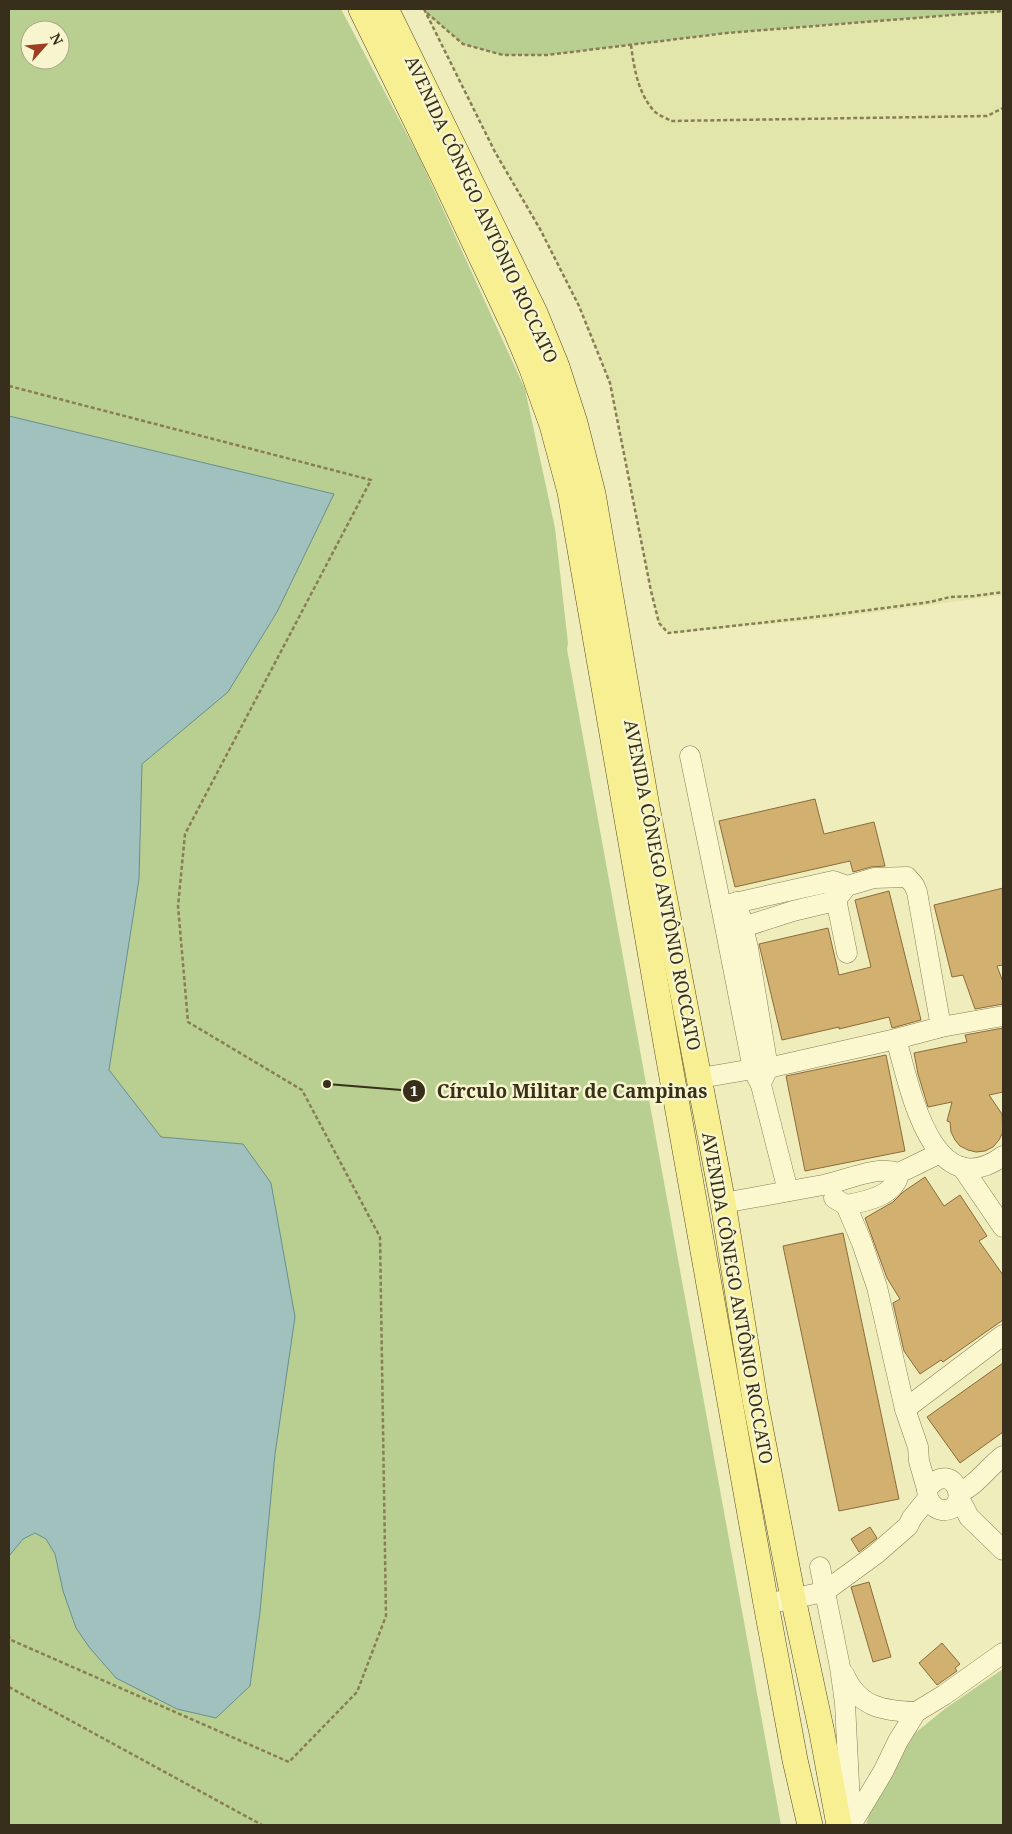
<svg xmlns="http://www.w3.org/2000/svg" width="1012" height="1834" viewBox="0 0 1012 1834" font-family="'Noto Serif',serif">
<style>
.farmland{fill:#e2e6aa}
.green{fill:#b9cf91;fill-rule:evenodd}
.water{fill:#a1c1bf;stroke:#688f8f}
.building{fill:#d1b070;stroke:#8a6c3a}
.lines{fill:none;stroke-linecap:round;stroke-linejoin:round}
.minor-casing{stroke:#897d55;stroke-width:21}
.major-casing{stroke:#56492a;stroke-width:26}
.path{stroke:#897d55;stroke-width:2.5;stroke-dasharray:4 2.5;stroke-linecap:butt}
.minor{stroke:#fbf8d0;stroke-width:20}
.major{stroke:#f7ef91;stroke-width:25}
.labels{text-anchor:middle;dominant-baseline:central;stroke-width:5;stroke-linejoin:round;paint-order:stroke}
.street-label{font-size:18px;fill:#372f1b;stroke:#f7f5cd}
.leader{fill:none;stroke:#372f1b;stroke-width:2}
.callout-dot{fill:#372f1b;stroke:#f7f5cd;stroke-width:2}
.mark-label{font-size:15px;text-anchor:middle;font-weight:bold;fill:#fff}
.callout-label{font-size:19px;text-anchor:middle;font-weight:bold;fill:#372f1b;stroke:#f7f5cd;stroke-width:5;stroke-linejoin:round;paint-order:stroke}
</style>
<rect width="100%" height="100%" fill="#f0edbd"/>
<path class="farmland" d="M1003,11V595L827,619L668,633L659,623L651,591L610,383L579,306L540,229L495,152L425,12L463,44L547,55L727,33Z"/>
<g class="green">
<path d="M9,9H341L420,159L525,389L555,528L568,643L567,649L781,1825H9ZM30,30H60V60H30Z"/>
<path d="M424,9H1003V11L727,33L547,55H503L463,44L425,12Z"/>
<path d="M1003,1669V1825H866L871,1806L909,1738L946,1708Z"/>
</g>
<path class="water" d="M9,416L334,494L277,612L228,692L142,764L139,879L109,1070L161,1137L243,1144L271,1183L295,1317L275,1454L260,1612L250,1686L216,1718L177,1709L116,1678L89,1647L76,1628L63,1591L55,1554L46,1539L35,1533L23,1539L9,1556Z"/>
<g class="building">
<path d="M815,799L824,834L874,822L885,866L871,867L853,872L850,861L735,887L719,821Z"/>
<path d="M1003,888V965L997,966L1003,982V1004L975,1009L963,975L952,977L934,905Z"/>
<path d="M889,891L921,1020L892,1028L889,1017L839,1029V1027L782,1040L759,944L828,928L839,975L871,967L855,900Z"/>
<path d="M1003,1028V1092L989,1095L1002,1114L1003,1132L999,1140L993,1147L985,1151L976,1152L968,1150L960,1146L955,1140L951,1132L950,1122L947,1121L952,1102L928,1107L918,1074L914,1053L967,1042L965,1035Z"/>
<path d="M886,1055L905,1151L805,1171L786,1076Z"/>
<path d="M925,1177L944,1206L960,1195L987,1236L979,1241L1003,1275V1320L943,1362L941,1360L920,1374L904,1351L893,1303L900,1299L887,1278L865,1218L893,1202L903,1192Z"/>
<path d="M843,1233L899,1499L839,1511L783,1246Z"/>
<path d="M1003,1363V1432L960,1463L927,1417Z"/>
<path d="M870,1527L877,1538L859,1552L851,1539Z"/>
<path d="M869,1582L891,1657L873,1662L851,1587Z"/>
<path d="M942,1643L960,1664L955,1668L957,1671L937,1685L919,1663Z"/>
</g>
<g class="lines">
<g class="minor-casing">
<g id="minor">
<path d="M690,756L721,906L753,1069L761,1085L788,1191"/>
<path d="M834,889L847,953"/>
<path d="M737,902L748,948L768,1068L763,1079"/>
<path d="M721,906L833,881L847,886L874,878L907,877L914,885L917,892L941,1027"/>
<path d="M731,931L793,911L835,901L847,886"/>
<path d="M896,1039C909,1083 931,1208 1003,1156"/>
<path d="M700,1078L753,1069L768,1068L896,1039L941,1027L1003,1016"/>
<path d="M962,1167L1003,1227"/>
<path d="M834,1198L846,1205C864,1202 896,1196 899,1173"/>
<path d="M723,1203C756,1197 789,1191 823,1185C846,1181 875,1165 899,1173L940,1153"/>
<path d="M846,1205L862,1243L877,1287L905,1409"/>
<path d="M927,1489L919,1461L918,1447L905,1409L1003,1335"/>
<path d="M959,1493C977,1485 987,1468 1003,1456"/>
<path d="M959,1498L969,1517L1003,1550"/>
<path d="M820,1567L840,1667L845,1703L851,1825"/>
<path d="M766,1604L824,1592L876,1554L908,1526L912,1518L928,1498L927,1489C954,1455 974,1512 942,1510C935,1509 931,1504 928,1498"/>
<path d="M844,1674C858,1707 883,1711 916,1712"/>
<path d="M851,1825L883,1772L898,1741L916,1712L944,1695L1003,1653"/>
</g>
</g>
<g class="major-casing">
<g id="major">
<path d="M361,9L442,174L516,331L532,369L552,425L570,492L667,1049L766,1604L795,1760L810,1825"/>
<path d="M386,9L535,313L557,367L575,423L593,494L647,807L723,1203L755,1400L793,1598L822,1733L839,1825"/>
</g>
</g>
<g class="path">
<path d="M424,9L495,152L540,229L579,306L610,383L651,591L659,623L668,633L823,616L930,602L950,597L974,596L1003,592"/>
<path d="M427,13L463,44L503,55H547L727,33L1003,11"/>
<path d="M631,45C634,68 638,93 654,111C658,115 666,118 671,121L987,116L1003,108"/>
<path d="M9,386L371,480L185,834L178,906L188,1022L302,1090L380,1237L386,1616L357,1692L289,1762L11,1640L9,1637"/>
<path d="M9,1687L262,1825"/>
</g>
<use href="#minor" class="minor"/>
<use href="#major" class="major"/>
</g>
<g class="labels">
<g class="street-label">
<text transform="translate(482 209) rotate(65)">AVENIDA CÔNEGO ANTÔNIO ROCCATO</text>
<text transform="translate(663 885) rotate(79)">AVENIDA CÔNEGO ANTÔNIO ROCCATO</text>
<text transform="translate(738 1298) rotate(80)">AVENIDA CÔNEGO ANTÔNIO ROCCATO</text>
</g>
</g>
<path class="leader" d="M327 1084L414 1091"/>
<g class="callout-dot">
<circle cx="327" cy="1084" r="5"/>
<circle cx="414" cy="1091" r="12"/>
</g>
<g class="mark-label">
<text x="414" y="1096">1</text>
</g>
<g class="callout-label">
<text x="572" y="1098">Círculo Militar de Campinas</text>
</g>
<rect width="1012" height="1834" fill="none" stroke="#372f1b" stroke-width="20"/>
<g transform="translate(45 45) rotate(63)"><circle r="24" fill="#f7f5cd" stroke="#aaa686"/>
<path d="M0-4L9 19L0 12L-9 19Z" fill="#9c3e22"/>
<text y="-8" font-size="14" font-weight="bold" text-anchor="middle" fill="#372f1b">N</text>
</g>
</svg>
